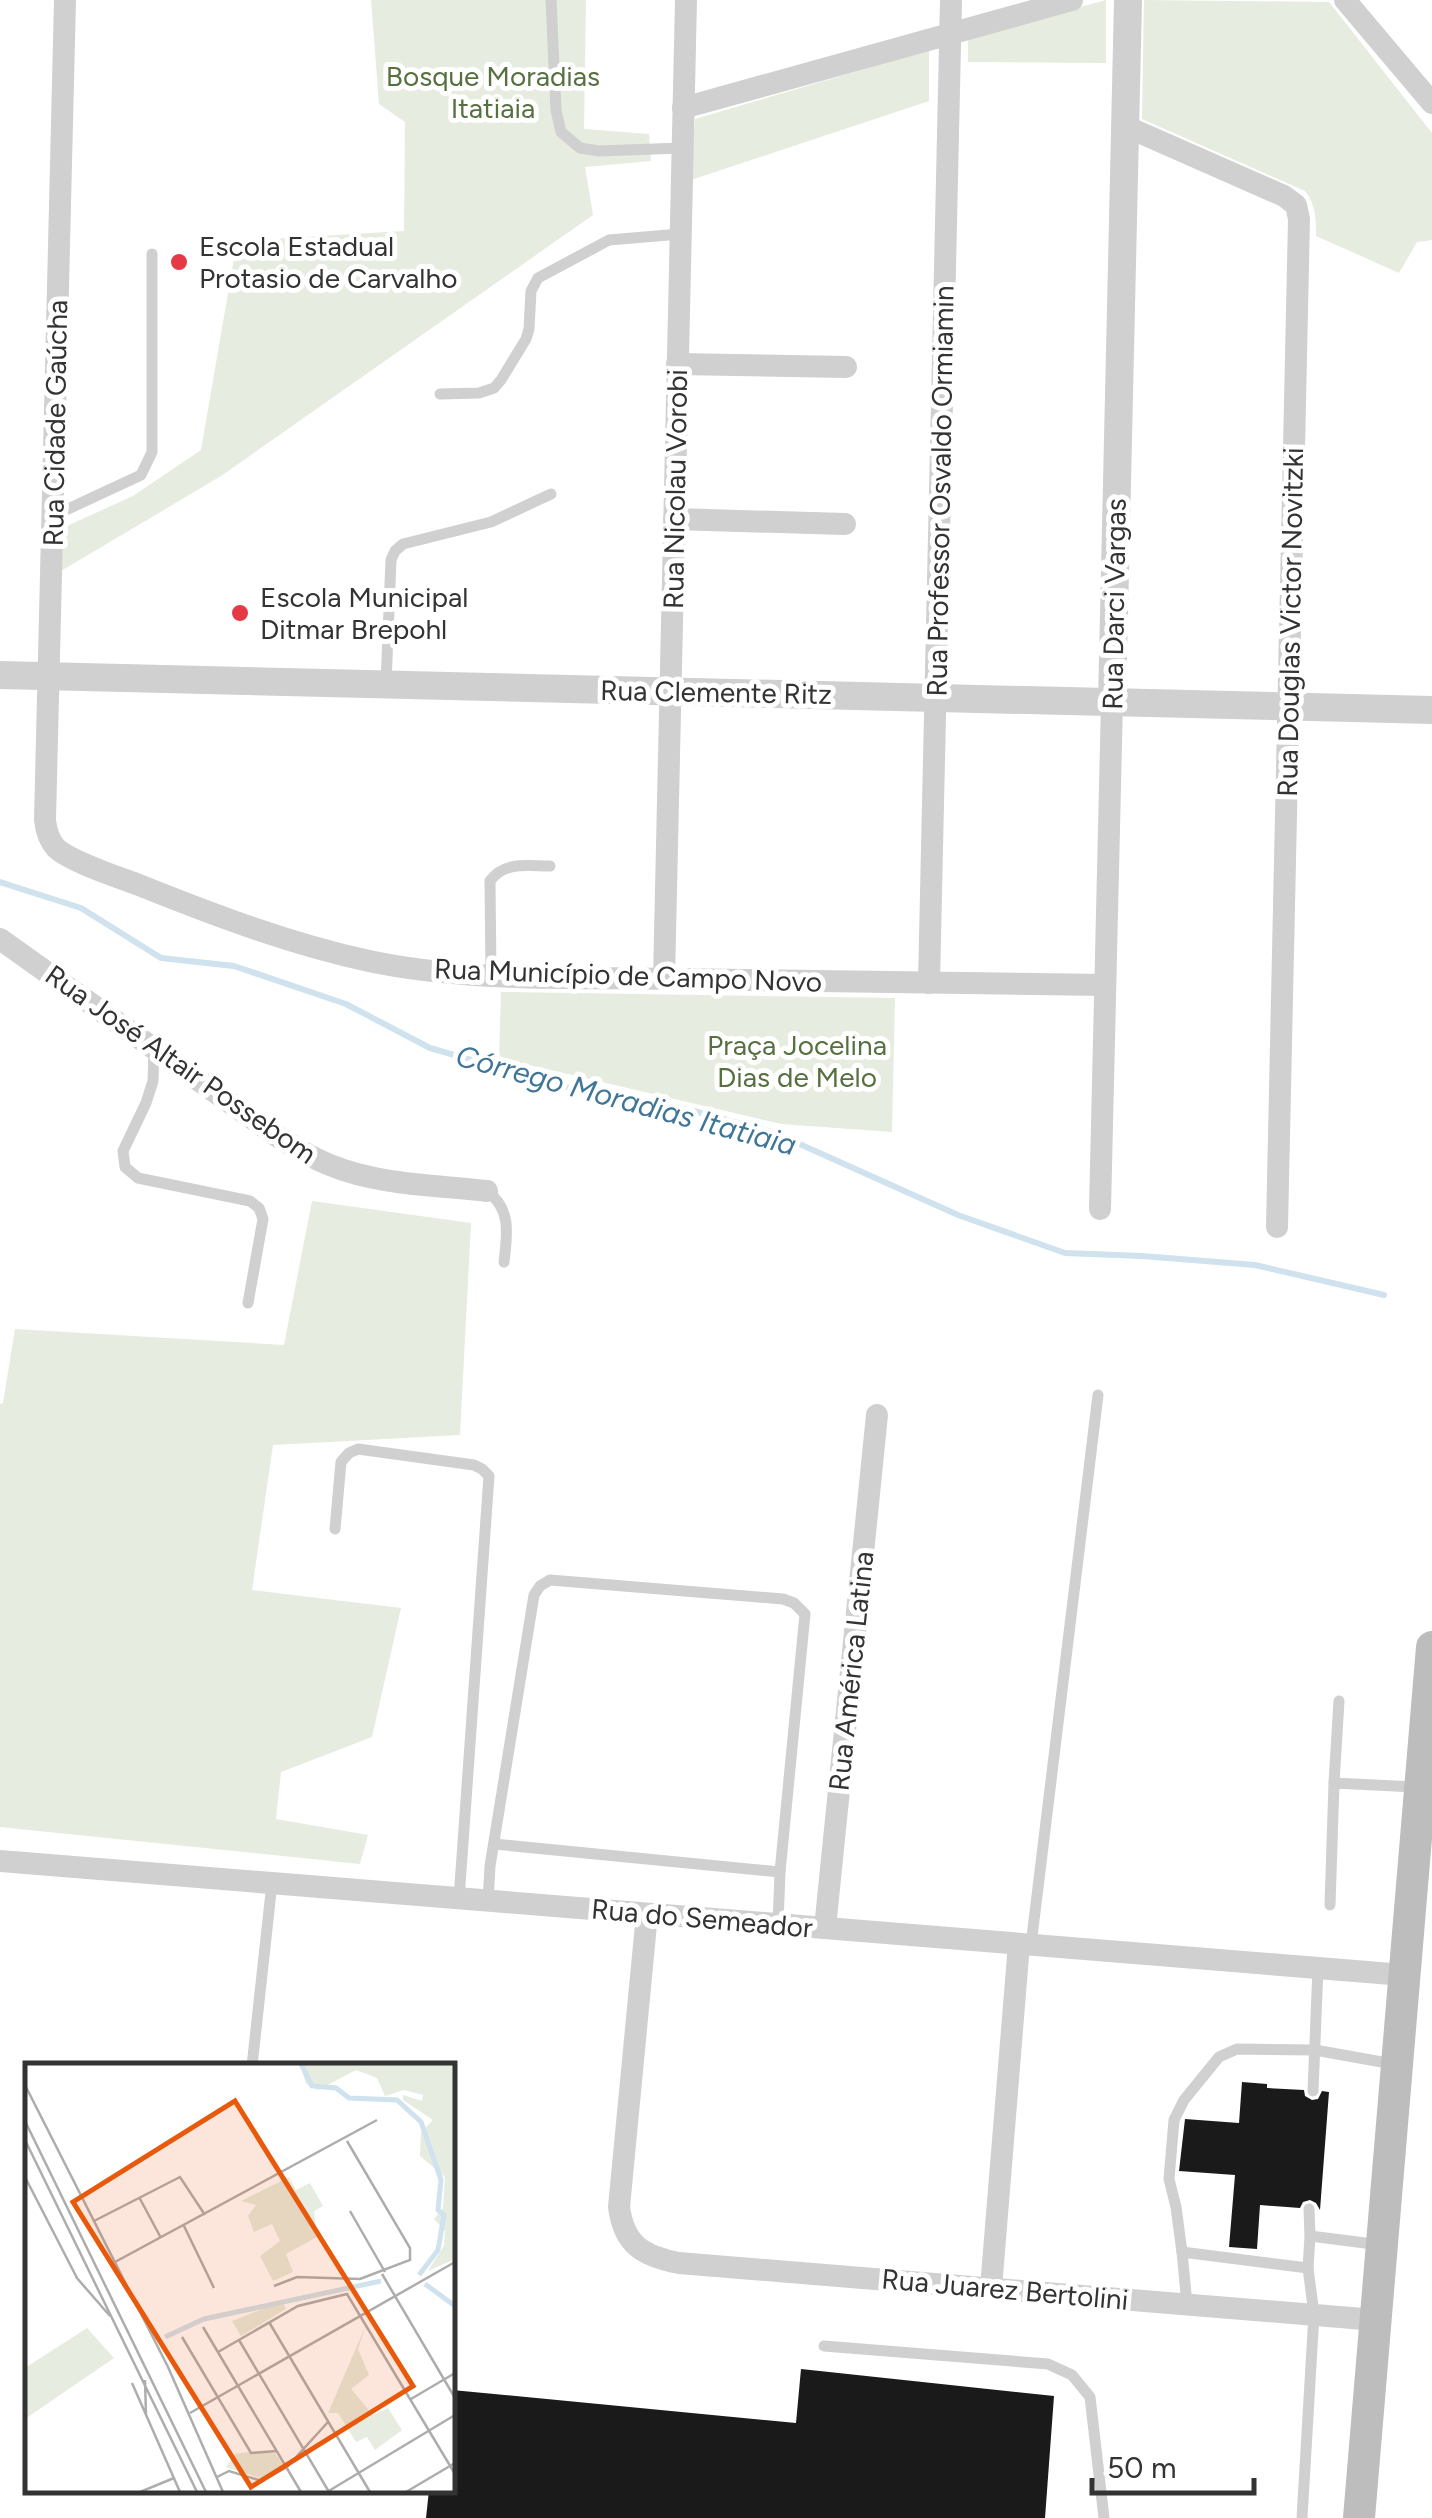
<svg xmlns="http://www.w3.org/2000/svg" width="1432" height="2518" viewBox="0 0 1432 2518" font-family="Figtree,sans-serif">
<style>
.green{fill:#e6ecdf}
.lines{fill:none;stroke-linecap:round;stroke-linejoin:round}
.stream{stroke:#cfe2ee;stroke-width:6}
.building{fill:#1a1a1a}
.service{stroke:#d0d0d0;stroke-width:11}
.minor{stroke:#d0d0d0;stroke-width:22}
.tertiary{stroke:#d0d0d0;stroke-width:28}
.secondary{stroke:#bdbdbd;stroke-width:32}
.poi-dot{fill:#e63946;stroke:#fff;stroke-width:4}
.labels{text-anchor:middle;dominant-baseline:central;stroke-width:10;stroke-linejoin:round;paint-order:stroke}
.park-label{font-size:28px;fill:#56703f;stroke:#fff}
.poi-label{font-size:28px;fill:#333;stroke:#fff;text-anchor:start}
.street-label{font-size:28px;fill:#333;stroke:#fff}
.water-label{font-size:30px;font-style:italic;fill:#3f7597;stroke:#fff}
.inset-river{fill:none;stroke:#cfe2ee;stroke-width:5}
.inset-road{fill:none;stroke:#adadad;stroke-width:2.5}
.view{fill:#e8590c;fill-opacity:0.15;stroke:#e8590c;stroke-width:5}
.inset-edge{fill:none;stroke:#333;stroke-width:5}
</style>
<rect width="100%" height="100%" fill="#fff"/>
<g class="green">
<path d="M371,0H586L584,129L649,134L651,161L585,167L593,215L221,476L61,571L58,530L133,496L201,450L237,241L404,231L405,122L379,104Z"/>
<path d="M1106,0V63L968,62V37Z"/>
<path d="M1144,0L1329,2L1432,133V240L1417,242L1399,273L1316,236C1316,219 1316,205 1305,191L1142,119Z"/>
<path d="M929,50V101L691,180L695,119Z"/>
<path d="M501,992L895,998L892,1132L781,1124L499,1058Z"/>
<path d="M312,1201L471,1223L460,1435L273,1445L252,1590L401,1608L372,1737L281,1772L276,1819L368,1835L360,1864L0,1827V1404L3,1403L15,1329L284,1345Z"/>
</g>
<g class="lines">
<path class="stream" d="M0,882L81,908L161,958L234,966L346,1004L430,1048L565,1087L694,1111L775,1133L958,1215L1065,1253L1142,1256L1255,1265L1384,1295"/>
</g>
<g class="building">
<path d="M1242,2082L1267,2084V2088L1304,2090L1305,2096L1312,2100L1318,2099L1322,2091L1329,2092L1320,2210L1316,2203L1310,2200L1303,2202L1300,2208L1260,2205L1257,2249L1229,2247L1235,2175L1179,2171L1185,2119L1239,2123Z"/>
<path d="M801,2369L1054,2396L1045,2518H426L429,2490H452V2390L796,2423Z"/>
</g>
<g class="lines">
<g class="service">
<path d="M551,0L556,110L561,132L580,148L599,151L682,148"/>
<path d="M440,394L479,393L494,388L501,380L526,339L529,329L531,291L538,278L609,240L680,234"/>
<path d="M53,516L141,475L152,452V254"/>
<path d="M386,684L391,560L395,551L403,544L491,522L551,494"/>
<path d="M491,975L490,881C504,861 528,866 550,866"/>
<path d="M154,1048L153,1081L146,1103L123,1151L125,1167L138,1178L250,1201L259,1208L263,1219L248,1303"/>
<path d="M487,1191C512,1209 507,1235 504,1262"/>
<path d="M335,1529L341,1462L349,1453L358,1449L474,1465L482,1469L489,1476L459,1899"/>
<path d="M1334,1783L1339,1701"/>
<path d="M494,1844L780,1872"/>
<path d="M488,1901L490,1866L534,1595L540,1586L550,1580L783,1599L794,1603L805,1614L780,1872L778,1924"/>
<path d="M1330,1905L1334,1783L1415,1787"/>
<path d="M1031,1945L1098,1395"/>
<path d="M252,2066L272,1883"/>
<path d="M1313,2091L1318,1968"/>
<path d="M1310,2236L1381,2245"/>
<path d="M1182,2252L1176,2207L1169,2179L1174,2120L1184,2100L1219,2057L1237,2049L1315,2050L1393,2064"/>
<path d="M1187,2304L1182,2252L1308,2268L1310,2236L1309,2209"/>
<path d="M824,2346L1048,2364L1072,2375L1090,2397L1104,2518"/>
<path d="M1302,2518L1314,2314L1308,2268"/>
</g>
<g class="minor">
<path d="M65,0L45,820C46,830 49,840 56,848C71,862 118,877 139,885C214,915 290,944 369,961C468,982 572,977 672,979C817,981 961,983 1105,985"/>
<path d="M1345,0L1432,103"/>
<path d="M683,108L1072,0"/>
<path d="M1125,126L1284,196L1296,205L1299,219L1277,1227"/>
<path d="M677,364L846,367"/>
<path d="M674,519L845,524"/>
<path d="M0,939L274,1134C292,1146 310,1157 330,1165C378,1185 436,1185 487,1191"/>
<path d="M664,979L686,0"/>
<path d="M929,983L951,0"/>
<path d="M1100,1209L1112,702"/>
<path d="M0,1861L1404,1975"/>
<path d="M647,1914L619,2207C624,2245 643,2256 679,2263L1376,2320"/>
<path d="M825,1928L877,1415"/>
<path d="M991,2288L1019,1944"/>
</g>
<g class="tertiary">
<path d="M0,675L1432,710"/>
<path d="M1112,702L1128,0"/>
</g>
<path class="secondary" d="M1359,2518L1432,1647"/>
</g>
<g class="poi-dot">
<circle cx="179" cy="262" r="10"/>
<circle cx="240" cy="613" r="10"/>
</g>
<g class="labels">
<g class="park-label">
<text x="493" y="76">Bosque Moradias<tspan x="493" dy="32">Itatiaia</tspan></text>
<text x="797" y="1045">Praça Jocelina<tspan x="797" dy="32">Dias de Melo</tspan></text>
</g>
<g class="poi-label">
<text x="199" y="246">Escola Estadual<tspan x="199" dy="32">Protasio de Carvalho</tspan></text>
<text x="260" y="597">Escola Municipal<tspan x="260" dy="32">Ditmar Brepohl</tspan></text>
</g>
<g class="street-label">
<text transform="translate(55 423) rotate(-89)">Rua Cidade Gaúcha</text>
<text transform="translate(675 489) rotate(-89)">Rua Nicolau Vorobi</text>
<text transform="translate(940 491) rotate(-89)">Rua Professor Osvaldo Ormiamin</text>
<text transform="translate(1114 604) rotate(-89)">Rua Darci Vargas</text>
<text transform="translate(1290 622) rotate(-89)">Rua Douglas Victor Novitzki</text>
<text transform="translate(716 692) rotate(1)">Rua Clemente Ritz</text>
<text transform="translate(628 975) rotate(2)">Rua Município de Campo Novo</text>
<text transform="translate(181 1064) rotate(35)">Rua José Altair Possebom</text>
<text transform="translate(851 1671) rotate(-84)">Rua América Latina</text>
<text transform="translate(702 1918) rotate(5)">Rua do Semeador</text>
<text transform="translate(1005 2289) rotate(5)">Rua Juarez Bertolini</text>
</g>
<g class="water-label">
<text transform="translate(626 1100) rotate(15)">Córrego Moradias Itatiaia</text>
</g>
</g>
<g transform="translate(25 2063)">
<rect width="430" height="430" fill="#fff"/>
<path d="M275,1H430V196L403,208L419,183L420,168L409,156L418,145L420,114L395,93L396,69L408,57L378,37V32L397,38L398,32L379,27L360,33L352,15L331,7L293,27L281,21ZM264,114L271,127L285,120L298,143L289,148L292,174L261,191L268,209L248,218L235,193L255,178L247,161L229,169L223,153L231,142L216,138ZM257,238L261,246L216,273L207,258ZM341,262L333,286L344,312L326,326L348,352L363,345L377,367L350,387L342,374L331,379L313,350H303ZM62,265L89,295L0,356V305ZM223,389L250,390L259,403L238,416L201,404L210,391Z" fill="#e6ecdf"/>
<path class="inset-river" d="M276,1L287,23L311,25L324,35L372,37L396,59L416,117L413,147L419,152L413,187L394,212M400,221L430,243M140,274L179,256L356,218"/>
<path class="inset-road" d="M0,22L143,304L198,429M0,58L181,429M0,77L172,429M0,114L52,215M114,134L136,175M325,148L360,209M69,158L155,114L180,152M159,163L189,225M90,199L352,57M357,211L430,335M51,214L85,253M249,223L272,214L335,216L385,197V185L322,78M244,259L345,429M178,264L276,429M157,274L226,390L252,388M214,277L304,429M193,289L273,243L322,231L430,411M120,317L121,352M107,320L155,429M386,336L430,310M165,350L430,199M192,414L204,408L237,418L262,404L303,359M115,429L149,415M302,429L430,352M381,429L430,400"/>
<path class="view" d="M210,38L388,323L226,424L48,139Z"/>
<rect width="430" height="430" class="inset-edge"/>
</g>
<path d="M1092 2478v15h162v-15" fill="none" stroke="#333333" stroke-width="5"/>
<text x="1107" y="2478" font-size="30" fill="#333333" stroke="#ffffff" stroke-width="8" paint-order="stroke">50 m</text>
</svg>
